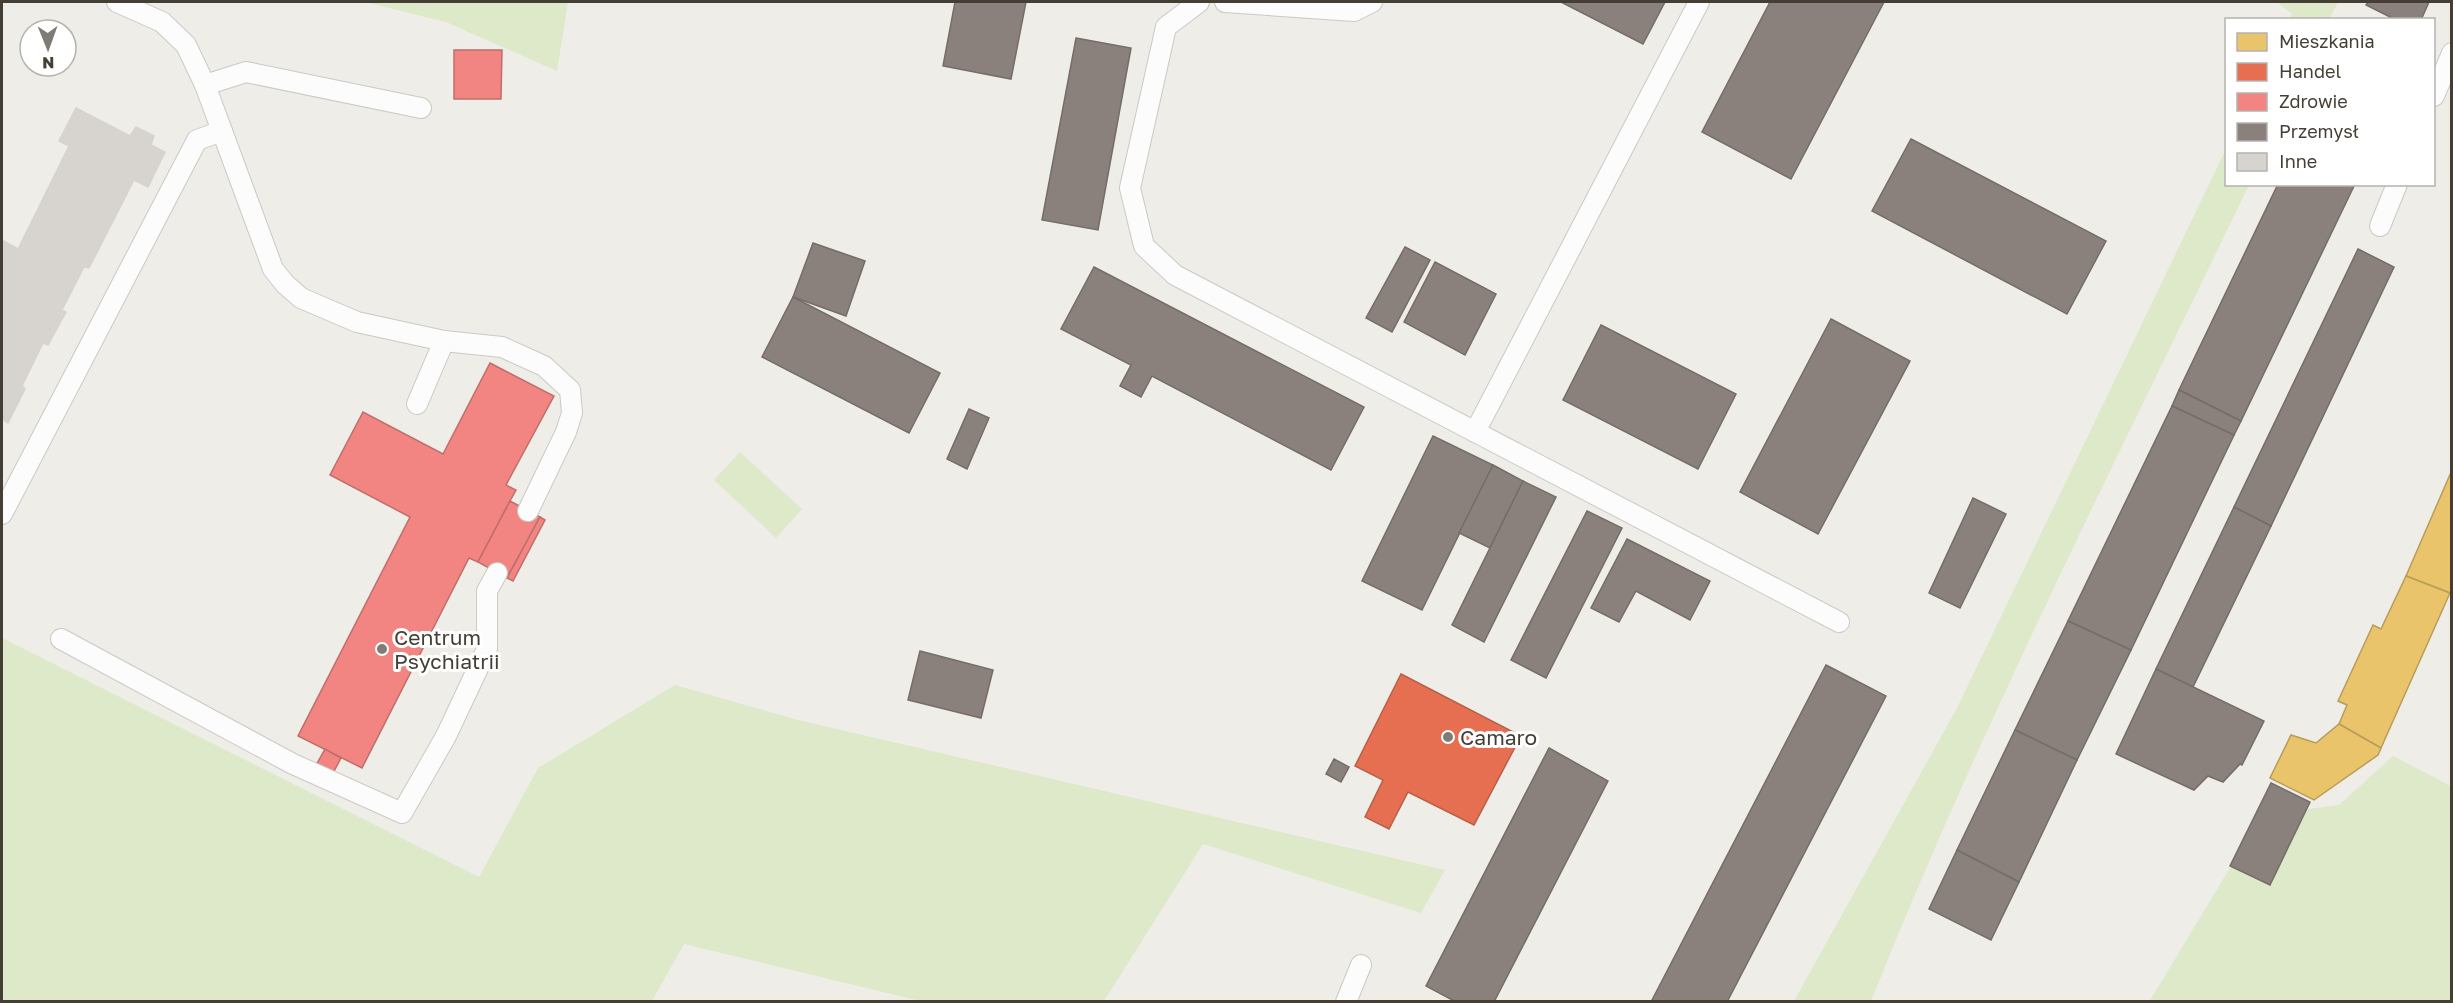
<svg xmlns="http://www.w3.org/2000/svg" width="2453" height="1003" viewBox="0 0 2453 1003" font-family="'Golos Text',sans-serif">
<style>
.green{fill:#dde9c9}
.homes{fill:#e9c46a;stroke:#b89c5a;stroke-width:1.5}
.shops{fill:#e76f51;stroke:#b66049;stroke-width:1.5}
.health{fill:#f28482;stroke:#be6f6b;stroke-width:1.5}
.industry{fill:#8a817c;stroke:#756d67;stroke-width:1.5}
.building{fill:#d7d4cf;stroke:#d7d4ce;stroke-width:1.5}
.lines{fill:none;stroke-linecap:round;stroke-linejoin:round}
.service-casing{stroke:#cbc9c4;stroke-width:22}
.service{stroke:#fdfcfc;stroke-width:20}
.poi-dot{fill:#807b74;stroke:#fff;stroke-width:2}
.labels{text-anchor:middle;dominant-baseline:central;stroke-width:6;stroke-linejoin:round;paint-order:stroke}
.poi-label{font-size:21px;fill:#453e35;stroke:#fff;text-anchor:start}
</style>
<rect width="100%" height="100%" fill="#efede8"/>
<g class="green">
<path d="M365,2H568L557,71L446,22Z"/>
<path d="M2277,2H2338L2329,20L2290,19L2292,14Z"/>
<path d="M2226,149V184L2249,185C2119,455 1982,723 1871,1001H1794L1957,708Z"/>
<path d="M740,452L802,509L776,538L714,480Z"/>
<path d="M2,638L479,877L538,768L675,685L798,720L1445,870L1421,913L1203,844L1104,1001H920L684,944L652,1001H2Z"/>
<path d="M2393,756L2451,786V1001L2149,1002L2262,815L2339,805Z"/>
</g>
<g class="homes">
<path d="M2452,470V589L2450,593L2406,576Z"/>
<path d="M2406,576L2450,593L2381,748L2339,724L2347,705L2338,701L2373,625L2381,629Z"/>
<path d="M2339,724L2381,748L2378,755L2314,800L2270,778L2291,735L2316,743Z"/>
</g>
<path class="shops" d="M1401,674L1521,736L1474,825L1408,792L1389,829L1365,817L1383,780L1355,766Z"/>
<g class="health">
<path d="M454,50H502L501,99H454Z"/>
<path d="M490,363L554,396L506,485L516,490L510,501L478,562L469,558L362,768L298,736L410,517L330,475L363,412L443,454Z"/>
<path d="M510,501L540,517L507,578L478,562Z"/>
<path d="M540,517L545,520L513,581L507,578Z"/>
<path d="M325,749L341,758L332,775L315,767Z"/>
</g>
<g class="industry">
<path d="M955,2H1026L1011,79L943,66Z"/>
<path d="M1561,2H1665L1643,44Z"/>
<path d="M1770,2H1884L1791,179L1702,132Z"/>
<path d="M2368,2H2429L2421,20H2396L2366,5Z"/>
<path d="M1076,38L1131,48L1098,230L1042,220Z"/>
<path d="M1911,139L2106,241L2067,314L1872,211Z"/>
<path d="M2278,184H2355L2241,421L2179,390Z"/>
<path d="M813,243L865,261L846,316L793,297Z"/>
<path d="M1405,247L1430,260L1392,332L1366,318Z"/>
<path d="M2358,249L2394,267L2271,526L2234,507Z"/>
<path d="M1435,262L1496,294L1465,355L1404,322Z"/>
<path d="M1094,267L1364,407L1331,470L1152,376L1141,397L1120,386L1131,365L1061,329Z"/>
<path d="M793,297L940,373L909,433L762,357Z"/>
<path d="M1831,319L1910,361L1818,534L1740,492Z"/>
<path d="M1601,325L1736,394L1698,469L1563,400Z"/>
<path d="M2179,390L2241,421L2234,435L2172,406Z"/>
<path d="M2172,406L2234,435L2131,650L2068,621Z"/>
<path d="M969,409L989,418L967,469L947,459Z"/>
<path d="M1433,436L1493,465L1422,610L1362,581Z"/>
<path d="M1493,465L1523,481L1490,548L1459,533Z"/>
<path d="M1523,481L1556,497L1484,642L1452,625Z"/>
<path d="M1973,498L2006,514L1960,608L1929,593Z"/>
<path d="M2234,507L2271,526L2193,687L2156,669Z"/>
<path d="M1587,511L1622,528L1546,678L1511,660Z"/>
<path d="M1627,539L1710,581L1690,620L1636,591L1619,622L1591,608Z"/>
<path d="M2068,621L2131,650L2077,760L2015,730Z"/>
<path d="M920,651L993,670L981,718L908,700Z"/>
<path d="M1826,665L1886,696L1727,1002H1651Z"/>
<path d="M2156,669L2264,721L2242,765L2240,764L2223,782L2208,776L2194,790L2116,754Z"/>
<path d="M2015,730L2077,760L2019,882L1957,850Z"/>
<path d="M1549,748L1608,781L1494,1002H1456L1426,986Z"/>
<path d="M1334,759L1349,767L1341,782L1326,774Z"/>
<path d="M2271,783L2310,802L2270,885L2230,866Z"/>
<path d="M1957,850L2019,882L1991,940L1929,909Z"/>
</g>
<path class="building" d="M76,108L130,136L136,127L154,136L151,145L165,152L148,187L134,180L89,268L84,267L62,310L66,312L48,345L43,343L22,386L25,389L8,423L2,419V240L18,249L69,146L59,141Z"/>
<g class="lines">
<g class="service-casing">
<g id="service">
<path d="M117,2L162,22L186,45L205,85L273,269L285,284L301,298L357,322L444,341L502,347L544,366L570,390L572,413L566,432L528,511"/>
<path d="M1199,2L1166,27L1130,188L1144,246L1175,275L1839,622"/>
<path d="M1225,2L1354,11L1372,2"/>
<path d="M205,85L246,72L421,108"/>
<path d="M2434,96L2452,53"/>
<path d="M2380,226L2397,184"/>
<path d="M417,404L444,341"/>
<path d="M1475,432L1699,2"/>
<path d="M2,514L197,140L222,131"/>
<path d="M61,639L293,764L402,813L446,736L487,649V591L497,573"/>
<path d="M1346,1002L1361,965"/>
</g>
</g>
<use href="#service" class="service"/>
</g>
<g class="poi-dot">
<circle cx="382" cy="649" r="6"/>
<circle cx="1448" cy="737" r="6"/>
</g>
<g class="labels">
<g class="poi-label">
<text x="394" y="637">Centrum<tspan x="394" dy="24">Psychiatrii</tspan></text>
<text x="1460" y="737">Camaro</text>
</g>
</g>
<rect width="2453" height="1003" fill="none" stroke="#453e35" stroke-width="6"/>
<rect x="2225" y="18" width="210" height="168" fill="#ffffff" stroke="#b5b2ae" stroke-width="1.5"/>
<rect x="2237" y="33" width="30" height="18" fill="#e9c46a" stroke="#b5b2ae" stroke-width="1.5"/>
<text x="2279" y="48" font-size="18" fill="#453e35">Mieszkania</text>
<rect x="2237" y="63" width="30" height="18" fill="#e76f51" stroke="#b5b2ae" stroke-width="1.5"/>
<text x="2279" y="78" font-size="18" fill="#453e35">Handel</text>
<rect x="2237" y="93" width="30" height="18" fill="#f28482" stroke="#b5b2ae" stroke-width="1.5"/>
<text x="2279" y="108" font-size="18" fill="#453e35">Zdrowie</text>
<rect x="2237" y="123" width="30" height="18" fill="#8a817c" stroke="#b5b2ae" stroke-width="1.5"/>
<text x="2279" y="138" font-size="18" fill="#453e35">Przemysł</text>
<rect x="2237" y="153" width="30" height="18" fill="#d7d4cf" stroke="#b5b2ae" stroke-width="1.5"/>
<text x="2279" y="168" font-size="18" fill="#453e35">Inne</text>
<g transform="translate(48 48) rotate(179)"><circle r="28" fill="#ffffff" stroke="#b5b2ae" stroke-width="1.5"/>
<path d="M0-4.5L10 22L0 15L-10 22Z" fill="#807b74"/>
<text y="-9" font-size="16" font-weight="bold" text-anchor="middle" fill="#453e35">N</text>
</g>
</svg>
